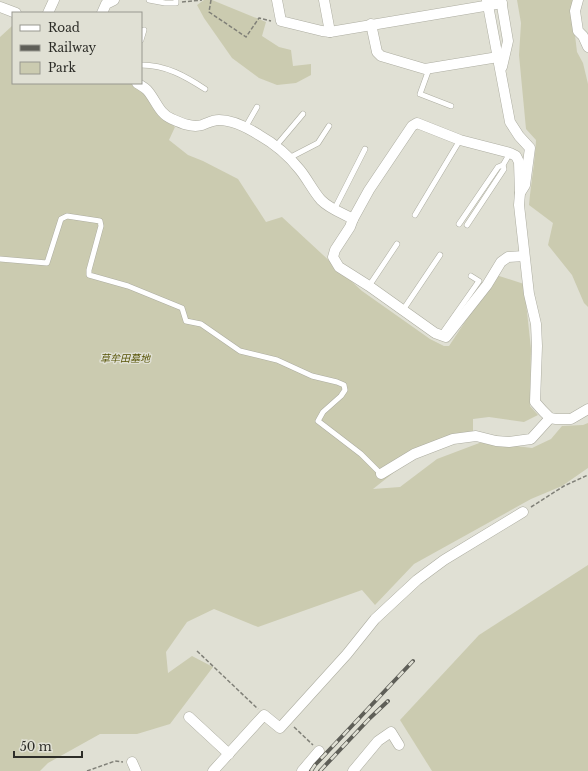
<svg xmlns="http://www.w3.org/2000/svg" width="588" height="771" viewBox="0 0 588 771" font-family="'Libre Baskerville','Noto Sans JP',serif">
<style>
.green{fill:#cbcbb0}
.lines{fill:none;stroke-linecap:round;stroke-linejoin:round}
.service-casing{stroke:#adada1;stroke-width:6}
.minor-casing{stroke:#adada1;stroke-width:11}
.path{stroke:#808078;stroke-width:1.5;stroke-dasharray:4 2;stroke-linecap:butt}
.service{stroke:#fff;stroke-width:5}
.minor{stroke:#fff;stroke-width:10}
.rail-casing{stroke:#5f5f58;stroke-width:4}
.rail{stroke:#e0e0d4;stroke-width:2.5;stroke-dasharray:8;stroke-linecap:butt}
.labels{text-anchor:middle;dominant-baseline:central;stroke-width:3;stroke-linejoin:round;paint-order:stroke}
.park-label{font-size:10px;font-style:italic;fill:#575406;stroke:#e0e0d4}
</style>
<rect width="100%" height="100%" fill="#e0e0d4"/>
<g class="green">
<path d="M204,0H212L266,22L262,36L279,47L291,50L293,66L311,64V75L296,83L277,85L259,78L232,58L204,18L197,5Z"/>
<path d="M517,0H575L572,10L577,52L583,63L588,84V307L584,303L572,275L548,245L553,223L529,205C531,183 535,162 536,140L526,129L519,55L521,23Z"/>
<path d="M12,26L13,83H133L148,96L158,114L175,127L169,140L188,155L203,161L238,179L266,222L282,217L362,291L430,339L444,346H449L496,275L524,284L531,349L530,406L538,415L524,422L489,417L473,419V431L431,443L373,489L400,487L437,459L482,442L532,448L551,439L562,426L583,425L588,423V468L562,486L531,499L414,564L375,605L362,590L258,627L214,609L187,622L166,652L168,673L192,656L213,667L170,724L137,734H100L48,763L40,771H0V37Z"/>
<path d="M588,565V771H432L400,720L479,635Z"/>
</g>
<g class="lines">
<g class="service-casing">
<g id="service">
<path d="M149,0L165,3H176V0"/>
<path d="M141,40L144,30"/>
<path d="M141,65C166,65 185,76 205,89"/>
<path d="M429,69L420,94L451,106"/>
<path d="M245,128L257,107"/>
<path d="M276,146L303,114"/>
<path d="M289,158L318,143L329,126"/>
<path d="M334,210L365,149"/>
<path d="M415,215L460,140"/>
<path d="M459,224L498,167L503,165L510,153"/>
<path d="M467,225L504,169L503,165"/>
<path d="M0,259L47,263L61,219L67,216L100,221L101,226L89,270V275L128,286L182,308L186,321L201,324L240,351L277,360L312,376L337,382L344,385L345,390L341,396L323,412L318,421L361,454L381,474"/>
<path d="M369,286L397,244"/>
<path d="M403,310L440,255"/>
<path d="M441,335L479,281L471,276"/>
</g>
</g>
<g class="minor-casing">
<g id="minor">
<path d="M277,0L281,21L322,31L330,32L502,3"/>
<path d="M324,0L330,32"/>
<path d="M487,0L510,122L519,136L530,148L525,185L520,193L519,205L529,294L536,324L537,346L535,402L543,411L550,418L556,419H571L588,409"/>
<path d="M501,0L508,41L502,67"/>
<path d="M578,0L575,11L578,31L583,36L588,47"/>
<path d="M0,7L16,13"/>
<path d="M48,13L54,0"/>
<path d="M102,13L106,4L114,0"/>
<path d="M371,24L377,52L381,56L425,69L498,57"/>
<path d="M137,83C140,85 144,87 147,90C156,100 159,114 172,119C181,123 192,128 202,125C208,123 212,120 219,120C232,120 248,128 259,135C275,144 289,156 300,170C308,180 313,191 321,200C330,209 342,213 353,219"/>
<path d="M520,193L519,162L516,156L510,153L460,140L417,123L412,126L369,190L353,219L350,227L335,250L333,257L339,267L369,286L435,333L446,337L487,285L501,262L508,257L524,256"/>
<path d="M381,474L414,454L453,439L476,436L496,441L509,442L531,439L550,418"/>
<path d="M189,717L229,754"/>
<path d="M132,762L136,771"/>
<path d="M213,771L264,715L280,728L347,654L375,619L417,580L444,560L523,512"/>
<path d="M302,771L319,751"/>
<path d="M353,771L378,741L391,732L399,745"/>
</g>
</g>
<g class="path">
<path d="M211,0L209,12L246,37L259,18L271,21"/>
<path d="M182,2L202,0"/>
<path d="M531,507L564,486L588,475"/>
<path d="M197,651L258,709"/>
<path d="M294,727L313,745"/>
<path d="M87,771L115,761L123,762"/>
</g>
<use href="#service" class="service"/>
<use href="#minor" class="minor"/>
<g class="rail-casing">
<g id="rail">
<path d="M311,771L315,765L413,661"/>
<path d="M320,771L370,718L388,701"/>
</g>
</g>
<use href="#rail" class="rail"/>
</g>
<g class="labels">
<g class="park-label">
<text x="125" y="358">草牟田墓地</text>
</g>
</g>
<rect x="12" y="12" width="130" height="72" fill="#e0e0d4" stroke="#98988f"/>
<rect x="20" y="25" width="20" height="6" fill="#ffffff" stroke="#98988f"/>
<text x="48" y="32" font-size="12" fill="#2d2d28">Road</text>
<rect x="20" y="45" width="20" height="6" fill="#5f5f58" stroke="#98988f"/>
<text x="48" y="52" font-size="12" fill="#2d2d28">Railway</text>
<rect x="20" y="62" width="20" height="12" fill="#cbcbb0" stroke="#98988f"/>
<text x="48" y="72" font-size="12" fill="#2d2d28">Park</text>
<path d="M14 751v6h68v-6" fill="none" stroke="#2d2d28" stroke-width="2"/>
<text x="20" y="751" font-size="12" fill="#2d2d28" stroke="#e0e0d4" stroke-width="3" paint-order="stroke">50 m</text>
</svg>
